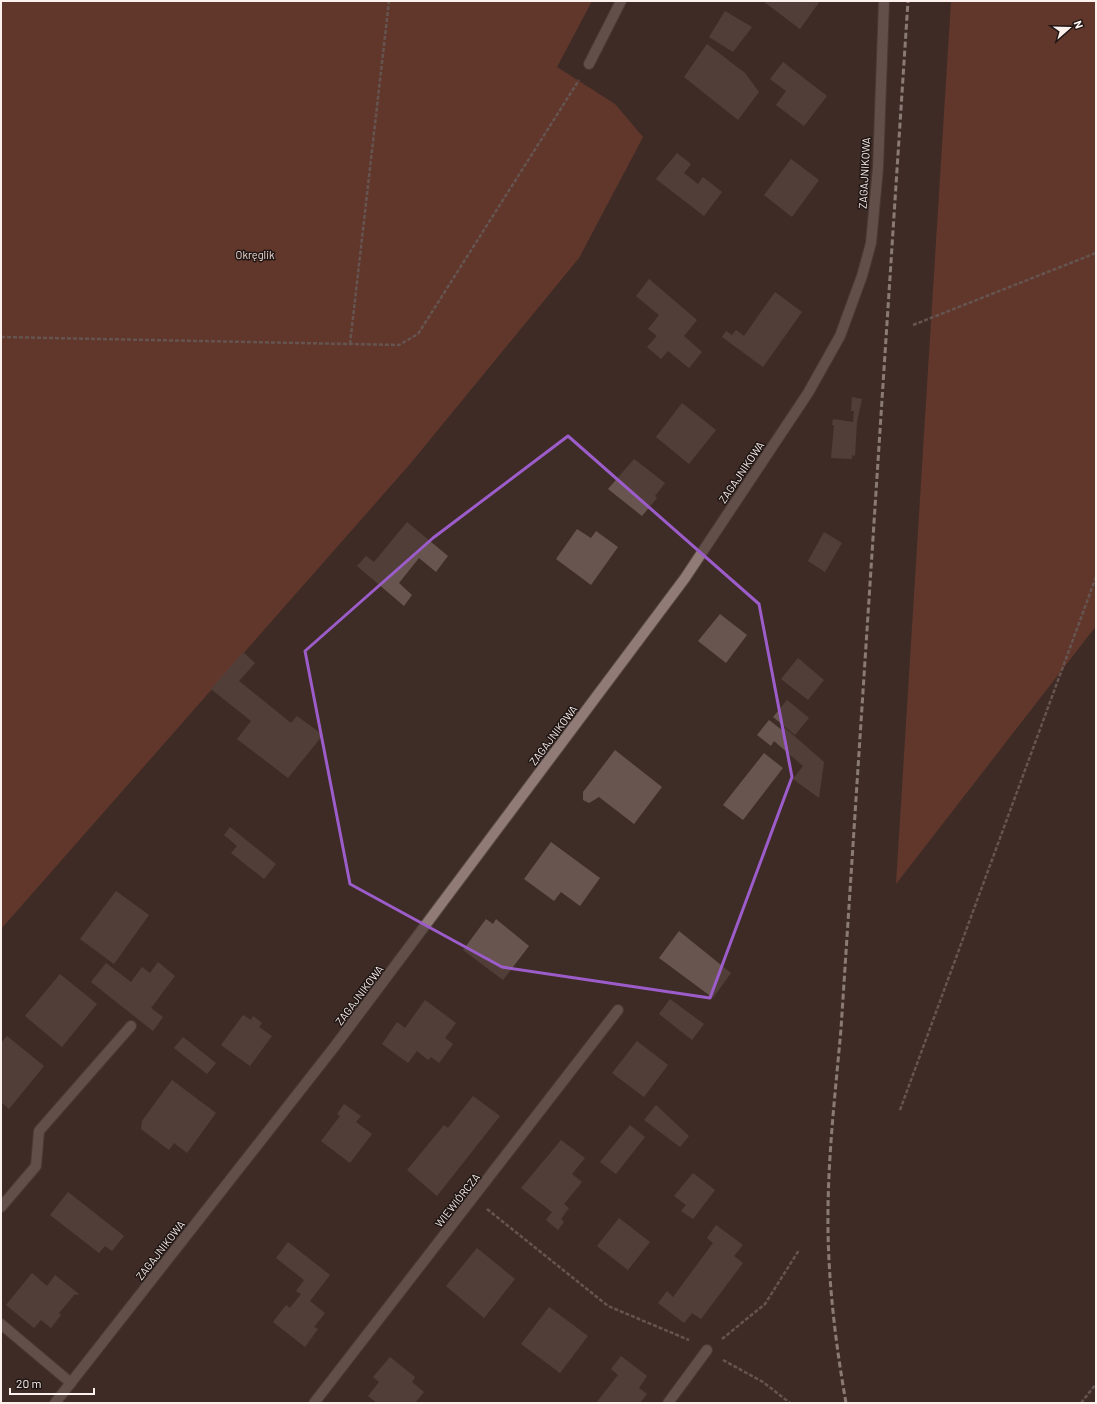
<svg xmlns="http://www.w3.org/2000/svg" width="1097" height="1404" viewBox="0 0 1097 1404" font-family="Barlow,sans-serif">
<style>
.forest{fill:#8c4432}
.building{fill:#695550}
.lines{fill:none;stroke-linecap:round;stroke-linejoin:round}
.minor-casing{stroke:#584945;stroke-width:12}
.path{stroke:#948580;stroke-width:2.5;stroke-dasharray:4 2;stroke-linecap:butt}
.minor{stroke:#917b76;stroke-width:10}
.rail{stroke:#e7dad7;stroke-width:3;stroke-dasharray:6 3;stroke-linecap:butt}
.marked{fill:none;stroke:#9c5dcb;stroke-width:3;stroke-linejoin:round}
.labels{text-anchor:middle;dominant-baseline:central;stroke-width:3;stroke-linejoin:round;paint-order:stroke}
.street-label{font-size:11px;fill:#fdf1ee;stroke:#1f1614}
.park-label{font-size:11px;fill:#f2dbd5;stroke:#1f1614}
</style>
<rect width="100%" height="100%" fill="#3e2c27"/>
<g class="forest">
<path d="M1,1H592L557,67L615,104L643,137L579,258L410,464L1,929Z"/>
<path d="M951,1H1096V626L896,884Z"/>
</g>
<g class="building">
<path d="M763,1H820L800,29Z"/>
<path d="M725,11L752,27L733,52L709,37Z"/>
<path d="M707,44L745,73L759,92L738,120L684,77Z"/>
<path d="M783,62L827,96L804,126L776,105L786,91L770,79Z"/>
<path d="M677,153L691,164L684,173L698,184L703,177L722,192L704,216L656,179Z"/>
<path d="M791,159L819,180L792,217L764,195Z"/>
<path d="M649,279L697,320L684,336L702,352L689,368L668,351L661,359L647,347L657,336L648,329L659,315L636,296Z"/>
<path d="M775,292L802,312L763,367L722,337L726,331L732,335L736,330L744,336Z"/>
<path d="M852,397L862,399L857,422L855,456L852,455V459L831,458L834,425H832L833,419L853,422L854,411H851Z"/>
<path d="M682,403L716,430L689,464L656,437Z"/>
<path d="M634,459L665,483L655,496L657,498L642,516L608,489Z"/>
<path d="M407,522L448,556L436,572L419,558L399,583L412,595L404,606L357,566L366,556L374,562Z"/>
<path d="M577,529L591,538L596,531L618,547L591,585L556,559Z"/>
<path d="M824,532L842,543L825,572L808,561Z"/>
<path d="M720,614L747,635L726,663L698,641Z"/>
<path d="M243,652L255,663L239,681L291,723L297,716L323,735L288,778L237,739L251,721L211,689Z"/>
<path d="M798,658L824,680L808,700L781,679Z"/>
<path d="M787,700L809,718L795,735L773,717Z"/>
<path d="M769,720L782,730L784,727L824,762L819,798L793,779L803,766L774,741L771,746L757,735Z"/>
<path d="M615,750L662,787L634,824L599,797L589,803L583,800V792Z"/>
<path d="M764,753L783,768L743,820L723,805Z"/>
<path d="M230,827L276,864L264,879L231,853L237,846L224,835Z"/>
<path d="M551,842L600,878L580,906L561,892L554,901L524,879Z"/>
<path d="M116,891L149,915L114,964L80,939Z"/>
<path d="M486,919L493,924L496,919L529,946L503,980L463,950Z"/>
<path d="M679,931L731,973L713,998L659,958Z"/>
<path d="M158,962L175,976L151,1008L163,1017L153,1031L91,982L106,963L131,982L142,967L150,973Z"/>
<path d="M60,974L97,1004L62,1047L25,1016Z"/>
<path d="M670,999L704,1024L692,1040L659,1014Z"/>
<path d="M425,1000L456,1023L445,1038L453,1044L439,1063L431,1057L428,1060L417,1051L408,1063L382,1044L397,1022L405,1028Z"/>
<path d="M243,1015L251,1020L253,1016L262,1023L259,1027L272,1036L250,1066L221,1045Z"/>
<path d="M7,1036L44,1066L9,1109L1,1102V1043Z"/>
<path d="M183,1037L216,1063L207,1074L174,1048Z"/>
<path d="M637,1041L668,1065L644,1097L612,1073Z"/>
<path d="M172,1080L216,1113L187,1153L174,1143L169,1150L141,1129L142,1121Z"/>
<path d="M473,1096L500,1116L437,1196L407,1170L444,1125L448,1128Z"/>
<path d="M344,1104L361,1116L356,1122L372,1134L350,1163L321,1141L340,1116L337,1114Z"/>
<path d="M656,1105L689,1136L680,1147L644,1120Z"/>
<path d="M630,1125L645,1137L616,1174L600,1162Z"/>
<path d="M561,1140L585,1158L572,1174L582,1182L564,1204L569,1208L561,1219L564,1222L558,1230L546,1220L552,1212L521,1188Z"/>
<path d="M693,1173L715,1190L693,1219L681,1211L686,1205L674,1196Z"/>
<path d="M68,1192L124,1236L112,1251L105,1246L99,1253L50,1215Z"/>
<path d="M619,1218L650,1242L628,1270L597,1246Z"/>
<path d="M716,1225L743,1245L734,1256L743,1263L701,1319L692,1313L684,1323L658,1303L667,1291L673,1297L713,1243L707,1238Z"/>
<path d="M288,1242L330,1275L310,1301L325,1313L314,1327L318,1329L305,1347L273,1322L286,1305L290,1308L301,1294L296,1291L304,1280L276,1258Z"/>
<path d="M477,1248L515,1279L484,1318L446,1286Z"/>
<path d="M32,1273L47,1286L55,1275L79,1294L77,1295L75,1294L59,1313L61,1315L51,1328L41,1320L34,1328L6,1305Z"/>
<path d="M549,1307L588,1336L560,1373L521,1344Z"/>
<path d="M621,1356L647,1376L639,1388L647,1394L640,1403H596L618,1375L611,1369Z"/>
<path d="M390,1357L415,1377L412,1382L424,1392L415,1403H377L368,1396L379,1382L373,1377Z"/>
</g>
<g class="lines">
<g class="minor-casing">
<g id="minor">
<path d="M589,64L621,1"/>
<path d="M1,1207L36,1166L39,1131L131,1026"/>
<path d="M1,1324L71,1383"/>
<path d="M55,1403L335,1046L685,578L808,393L840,336L862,276L871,243L878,168L884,1"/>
<path d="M314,1403L618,1010"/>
<path d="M668,1403L707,1350"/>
</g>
</g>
<g class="path">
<path d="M913,325L1096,253"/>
<path d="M1,337L399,345L418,334L579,80"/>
<path d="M350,344L389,1"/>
<path d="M900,1110L1096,577"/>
<path d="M487,1209L608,1306L689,1340"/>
<path d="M722,1339L765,1304L799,1250"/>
<path d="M723,1360L763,1382L790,1403"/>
<path d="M1081,1403L1096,1384"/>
</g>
<use href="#minor" class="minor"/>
<path class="rail" d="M846,1403C836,1346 829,1289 828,1231C827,1164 835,1096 841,1029L908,1"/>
</g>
<path d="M0 0H1097V1404H0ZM568,436L759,604L792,777L710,998L502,967L350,884L305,651L433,538Z" fill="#3e2c27" fill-opacity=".55" fill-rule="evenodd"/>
<path class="marked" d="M568,436L759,604L792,777L710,998L502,967L350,884L305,651L433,538Z"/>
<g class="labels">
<g class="street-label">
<text transform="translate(864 173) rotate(-87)">ZAGAJNIKOWA</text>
<text transform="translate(741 472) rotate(-56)">ZAGAJNIKOWA</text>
<text transform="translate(553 735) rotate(-53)">ZAGAJNIKOWA</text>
<text transform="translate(359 995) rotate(-53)">ZAGAJNIKOWA</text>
<text transform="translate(457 1200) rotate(-52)">WIEWIÓRCZA</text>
<text transform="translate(160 1250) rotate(-52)">ZAGAJNIKOWA</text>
</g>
<g class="park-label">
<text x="255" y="254">Okręglik</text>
</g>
</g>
<rect width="1097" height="1404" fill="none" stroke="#fdf1ee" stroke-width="4"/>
<g transform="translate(1069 28) rotate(70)" stroke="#1f1614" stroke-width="3" paint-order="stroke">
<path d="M0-3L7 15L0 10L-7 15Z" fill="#fdf1ee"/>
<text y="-6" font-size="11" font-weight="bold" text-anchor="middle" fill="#fdf1ee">N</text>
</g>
<path d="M10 1388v6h84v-6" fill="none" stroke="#fdf1ee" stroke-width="2"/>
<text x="16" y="1388" font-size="12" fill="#fdf1ee" stroke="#1f1614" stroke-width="3" paint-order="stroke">20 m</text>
</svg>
